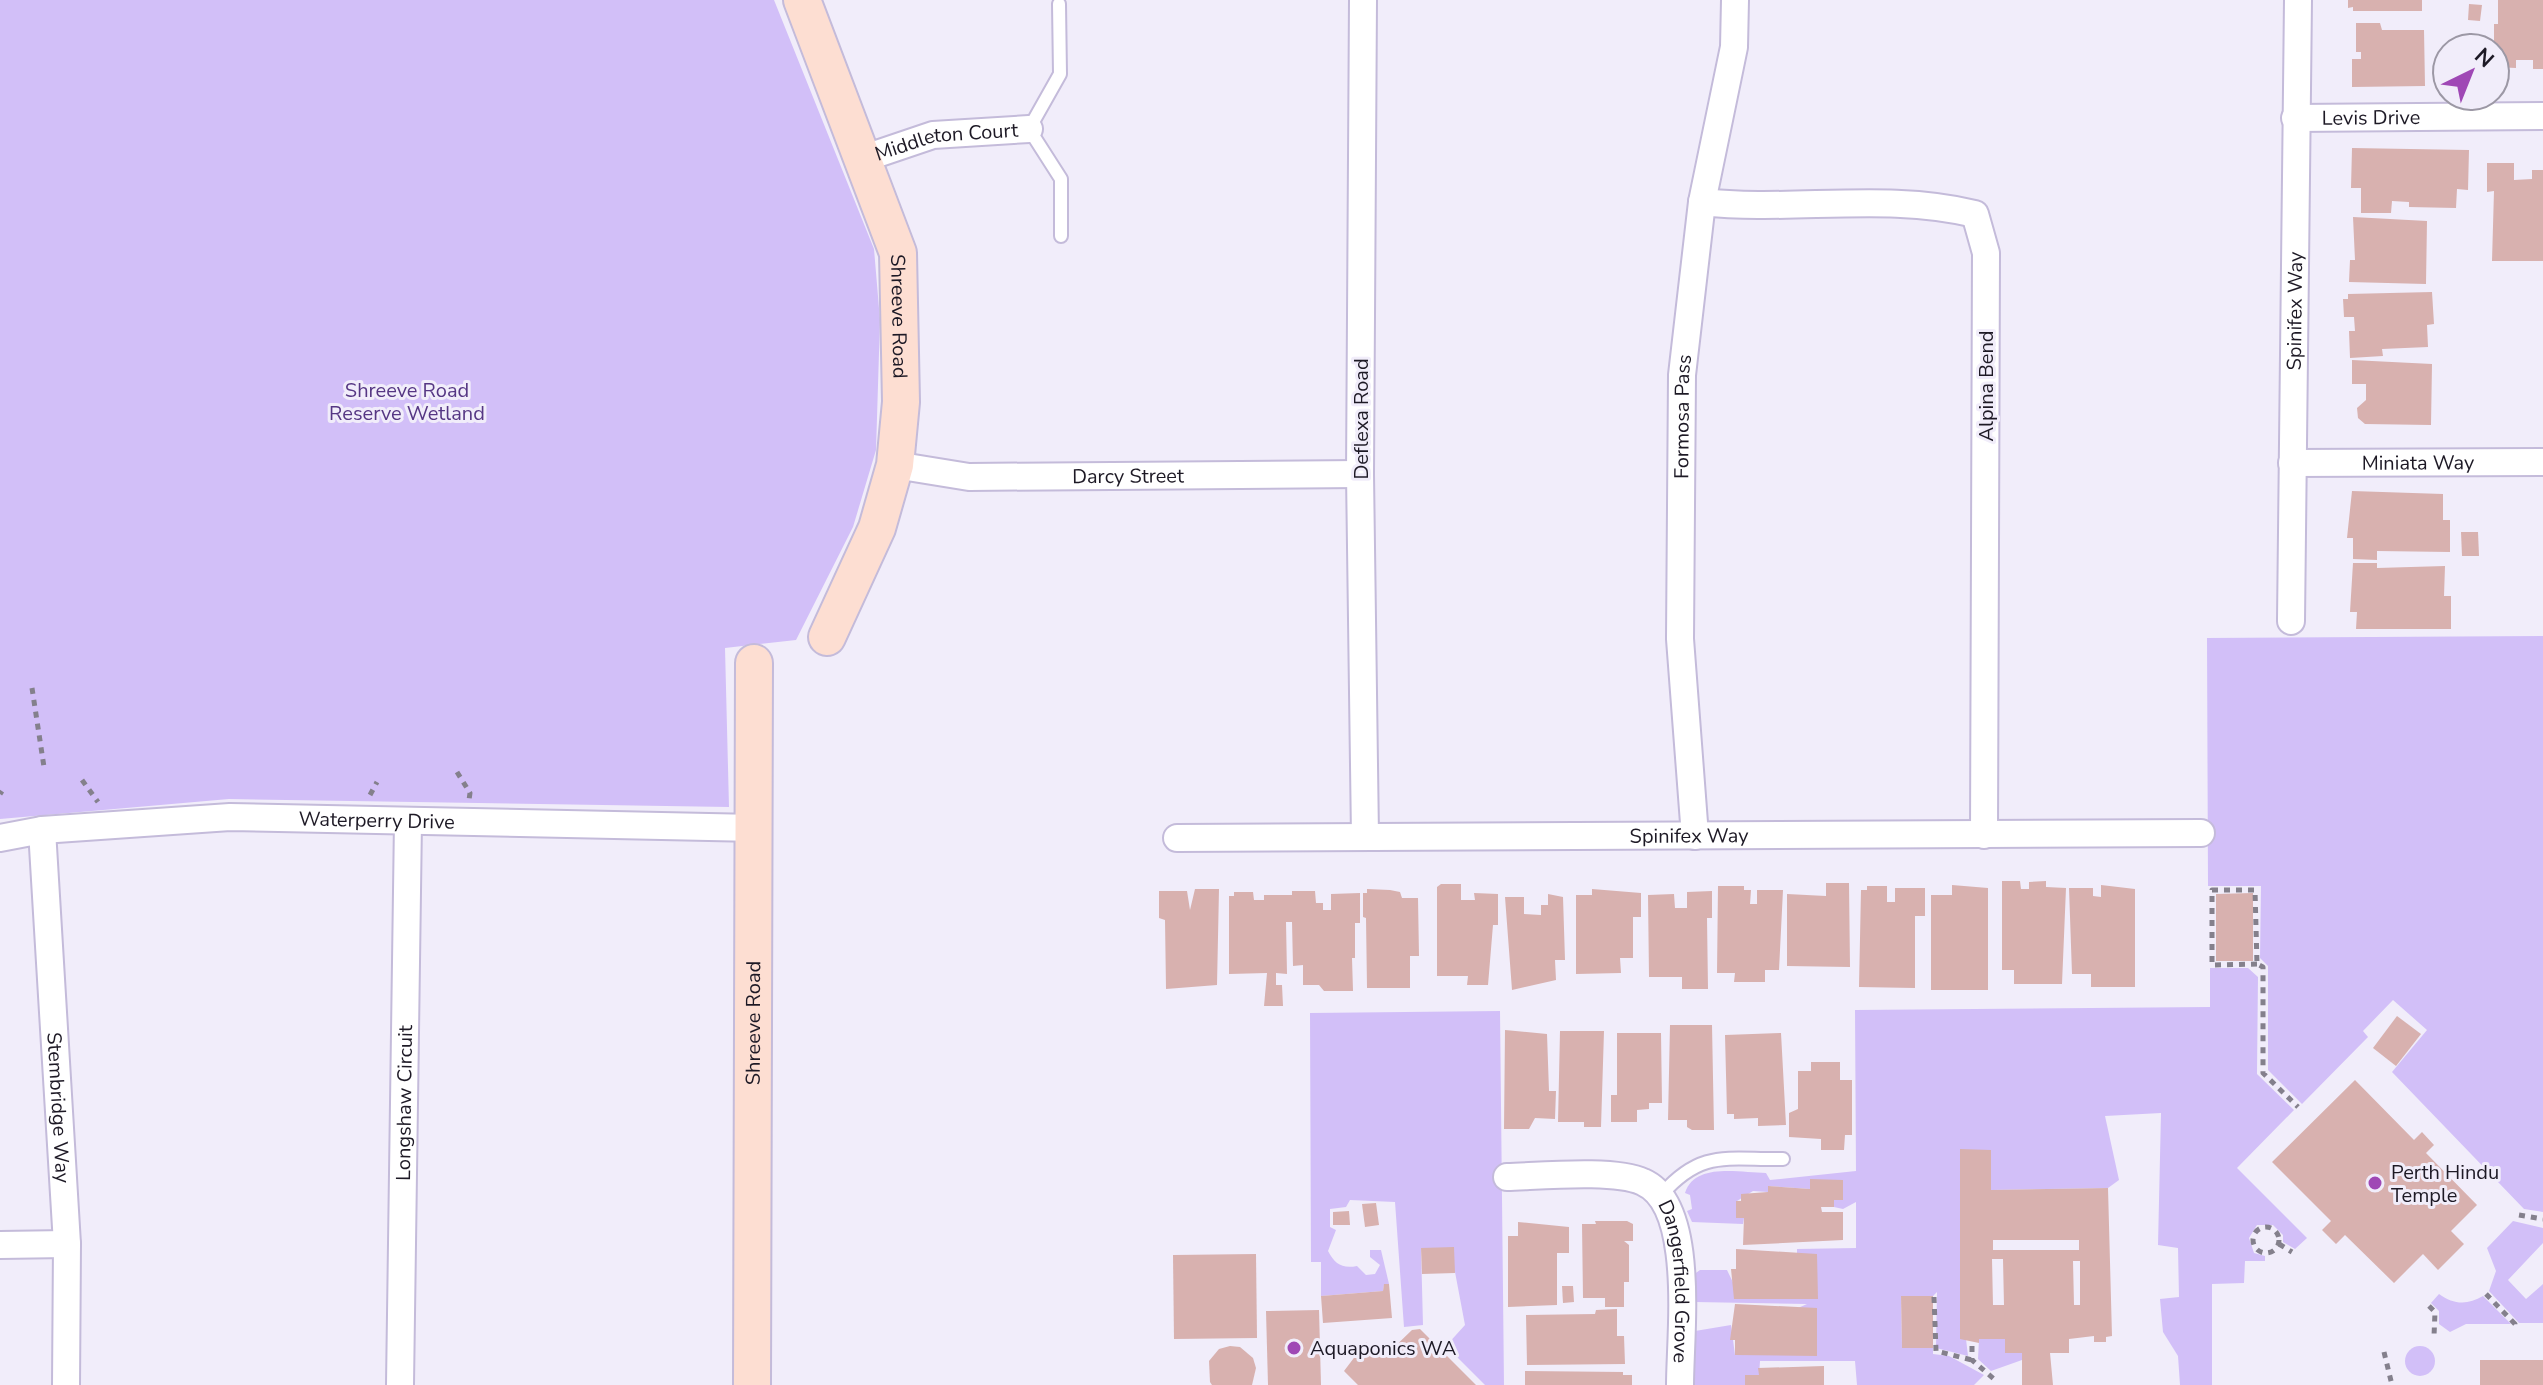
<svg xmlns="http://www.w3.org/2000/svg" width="2543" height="1385" viewBox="0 0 2543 1385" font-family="'Nunito Sans',sans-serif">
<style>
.green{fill:#d2bff8}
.building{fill:#d8b1af;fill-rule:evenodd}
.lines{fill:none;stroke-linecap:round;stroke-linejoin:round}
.lane-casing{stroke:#c4bbda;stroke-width:16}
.street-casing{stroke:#c4bbda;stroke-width:30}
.secondary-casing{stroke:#c4bbda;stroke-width:40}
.path{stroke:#84808c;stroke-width:5;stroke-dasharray:6 6;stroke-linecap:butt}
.lane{stroke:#fff;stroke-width:12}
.street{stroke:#fff;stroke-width:26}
.secondary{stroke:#fdded2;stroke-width:36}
.poi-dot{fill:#9f48b5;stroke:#f1edfa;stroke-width:3}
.labels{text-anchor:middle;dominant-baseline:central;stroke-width:6;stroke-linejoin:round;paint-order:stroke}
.street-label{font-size:20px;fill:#1d1925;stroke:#f1edfa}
.park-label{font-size:20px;fill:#563784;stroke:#f1edfa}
.poi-label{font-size:20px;fill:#1d1925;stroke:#f1edfa;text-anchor:start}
</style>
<rect width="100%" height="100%" fill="#f1edfa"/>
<g class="green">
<path d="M0,0H774L874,249L880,320L876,450L853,527L796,640L725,648L729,807L229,799L0,819Z"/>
<path d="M2543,636V1212L2524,1209L2392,1072L2427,1030L2393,1000L2363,1031L2368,1037L2302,1104L2268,1070V966L2260,958L2261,886H2208L2207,638Z"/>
<path d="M2210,968H2248L2258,977L2257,1074L2294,1110L2237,1168L2307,1238L2295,1249L2283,1242V1235L2273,1225H2257L2249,1238L2254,1253L2265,1256V1261H2245L2244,1283L2212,1284V1385H2180L2178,1356L2163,1332L2160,1299L2179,1297L2178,1248L2158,1245L2161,1113L2105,1116L2119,1180L2108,1188L1991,1190V1150H1960V1339H1966L1968,1356L1936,1348L1937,1292L1933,1296H1901L1902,1348H1933V1354L1949,1356L1984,1375L1974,1385H1857L1855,1361H1760L1759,1375H1745V1385H1694L1695,1331L1731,1325L1735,1355H1817V1308H1798L1807,1304L1695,1302L1693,1275L1700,1270H1727L1741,1299H1817V1254H1797V1249L1856,1248V1202L1843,1209L1834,1207V1200L1810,1179V1189L1768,1186V1192L1753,1191L1737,1201L1736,1218H1744L1743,1224L1692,1222L1687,1211L1692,1209L1690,1195L1685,1193C1695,1162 1740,1173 1766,1173L1770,1180L1856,1171L1855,1010L2210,1007Z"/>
<path d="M1500,1011L1504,1385H1485L1446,1346L1465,1325L1455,1272L1421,1248L1423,1325L1404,1327L1395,1202L1350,1200L1346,1207L1330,1209V1227L1336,1230L1328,1251C1335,1264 1342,1269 1357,1266L1366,1275L1375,1274L1380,1265L1370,1257V1250H1381L1389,1284L1384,1285L1383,1291L1321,1296V1262H1311L1310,1013Z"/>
<path d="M2513,1221L2543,1228V1243L2508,1280L2526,1299L2543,1284V1323H2519L2489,1291L2496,1271L2487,1248Z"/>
<path d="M2439,1294C2454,1305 2468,1305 2483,1296L2511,1324H2466L2450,1332L2439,1324V1311L2431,1303Z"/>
<path d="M1979,1339H2005V1353H2022V1360L1991,1371L1978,1359Z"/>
<circle cx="2420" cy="1361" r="15"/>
</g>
<g class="building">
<path d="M2348,0H2422V11H2353V7L2348,8Z"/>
<path d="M2498,0H2543V69H2533V60H2516V68L2495,67V48H2489V42H2494V24H2498Z"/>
<path d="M2469,4L2482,5L2480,21L2468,20Z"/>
<path d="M2356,23H2380L2382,30H2424L2425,86L2352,87V59H2361V52H2356Z"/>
<path d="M2352,148L2469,150L2468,190L2457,189L2456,208L2409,207V202L2392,201L2391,213H2361V188H2351Z"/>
<path d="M2487,163H2514V180L2532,179V170H2543V261H2492L2494,191L2487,192Z"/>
<path d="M2353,217L2427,221L2426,284L2349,282L2350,260H2355Z"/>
<path d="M2432,292L2434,324L2427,325L2428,347L2382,349L2383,356L2350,358L2349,331H2355L2354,317H2344L2343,299H2348V294Z"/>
<path d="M2352,360L2432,364L2431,425L2365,424L2358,418L2357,408L2366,400V384H2352Z"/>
<path d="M2352,491L2443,494V520H2450V552L2377,551V560L2353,559V538H2347Z"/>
<path d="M2461,532H2478L2479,556H2462Z"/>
<path d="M2353,563H2377V568L2445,566L2444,596H2451V629H2356L2357,612H2350Z"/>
<path d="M2002,881H2020L2021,889H2029V882L2046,881V887L2066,888L2062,984H2014V970H2002Z"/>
<path d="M1826,883H1849L1850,967L1787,966V894L1826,896Z"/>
<path d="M1441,884H1461V900H1475L1474,893L1498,894V925H1493L1488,985H1467L1468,976H1437V887Z"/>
<path d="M1952,885L1988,888V990H1931V895H1952Z"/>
<path d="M2101,885L2135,889V987H2091V974H2072L2069,888H2093V896L2101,897Z"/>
<path d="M1718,886H1744V890H1751L1750,904H1757V890H1783L1779,970H1765V982H1734L1735,973H1717Z"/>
<path d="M1867,886H1887V902H1895V888H1925V916H1915V988L1859,987L1861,890H1867Z"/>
<path d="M1195,889H1219L1217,985L1166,989L1165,920L1159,918V891H1187L1190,910Z"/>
<path d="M1367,889L1390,890L1400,892L1402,898H1418L1419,956H1410V988H1367L1366,918L1363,917V893H1367Z"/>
<path d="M1592,889L1641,893V917H1633V958H1620L1621,973L1576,974V895H1592Z"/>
<path d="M1292,891H1315L1316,903H1323V910H1331V894L1360,893V923H1355V958H1352L1353,991H1324L1319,985H1303V965L1293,966L1292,922H1286L1287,974L1276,973V985H1282L1283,1006H1264L1267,973L1229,974V896H1234V892H1253L1254,900H1264V895H1292Z"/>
<path d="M1712,891V918H1707L1708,989H1682V977H1649L1648,895L1674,894L1675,908H1687V892Z"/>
<path d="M2253,893V961H2216V894Z"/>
<path d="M1548,894L1563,897L1565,960H1555L1556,980L1512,990L1505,897H1524V914L1541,915V905H1548Z"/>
<path d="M2397,1016L2421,1034L2396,1066L2373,1048Z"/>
<path d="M1670,1025H1712L1714,1130H1692L1687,1127V1120H1668Z"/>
<path d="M1505,1030L1547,1034L1549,1091H1556L1555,1119L1535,1118L1529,1129H1504Z"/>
<path d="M1560,1031H1604L1601,1127H1584V1122H1558Z"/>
<path d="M1617,1033H1661L1662,1103H1649V1109L1637,1110V1122H1611V1095H1617Z"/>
<path d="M1781,1033L1786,1125L1758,1126V1118L1734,1119V1114H1727L1725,1035Z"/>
<path d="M1811,1062H1840V1080H1852V1135H1845L1844,1150H1821V1139L1789,1137V1113L1798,1109V1071H1811Z"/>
<path d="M2355,1080L2414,1140L2422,1132L2434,1145L2426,1153L2477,1205L2451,1231L2464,1244L2438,1270L2423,1254L2394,1283L2345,1235L2336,1244L2322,1230L2331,1221L2272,1162Z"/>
<path d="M1960,1149L1991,1150V1190L2108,1188L2112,1336L2106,1337V1342H2094V1336L2069,1339V1353H2050L2053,1385H2022V1353H2005V1339H1979V1343L1960,1339ZM1993,1240H2079V1250H1993ZM1992,1259H2003L2004,1305H1993ZM2073,1261H2080V1305H2074Z"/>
<path d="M1810,1179L1843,1180V1200H1834V1207H1821L1822,1212H1843V1240L1743,1245L1744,1218H1736V1201H1741V1194L1768,1192V1186L1810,1189Z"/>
<path d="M1376,1203L1379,1225L1365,1227L1362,1204Z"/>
<path d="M1349,1211L1350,1225H1333V1212Z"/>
<path d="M1595,1221H1627L1633,1224V1241H1624L1629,1245V1282H1624V1307H1605V1298H1583L1582,1224H1596Z"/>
<path d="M1518,1222L1569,1227V1253H1557V1305L1508,1307V1236H1518Z"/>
<path d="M1454,1247L1455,1273L1422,1274L1421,1248Z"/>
<path d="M1736,1249L1817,1254L1818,1299H1734L1731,1269H1736Z"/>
<path d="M1256,1254L1257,1338L1174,1339L1173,1255Z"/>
<path d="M1384,1284H1389L1392,1318L1323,1323L1321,1296L1383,1291Z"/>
<path d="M1562,1286H1573L1574,1302L1563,1303Z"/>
<path d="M1901,1296H1933V1348H1902Z"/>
<path d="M1735,1304L1817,1308V1356L1735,1355V1340H1730Z"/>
<path d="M1617,1309V1336H1624L1625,1364L1527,1365L1526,1315L1595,1314L1596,1310Z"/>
<path d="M1319,1310L1321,1385H1268L1266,1311Z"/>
<path d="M1420,1329L1476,1385H1358L1344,1371L1366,1342L1385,1356L1412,1330Z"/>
<path d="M1230,1346L1240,1347L1253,1358L1256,1368L1252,1385H1212L1210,1382L1209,1361L1219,1349Z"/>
<rect x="2480" y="1360" width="63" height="25"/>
<path d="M1824,1366V1385H1745V1375H1759L1758,1368Z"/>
<path d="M1525,1371L1623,1372V1375H1632V1385H1525Z"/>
</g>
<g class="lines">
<g class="lane-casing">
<g id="lane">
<path d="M1059,4L1060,74L1029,129L1061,179V236"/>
<path d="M1662,1194C1702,1149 1727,1160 1783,1159"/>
</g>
</g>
<g class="street-casing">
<g id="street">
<path d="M1363,0L1360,474L1365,837"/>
<path id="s1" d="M2295,118L2543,116"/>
<path id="s2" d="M865,158L933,135L1029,129"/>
<path d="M1702,202C1792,212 1887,192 1975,214L1986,253L1984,835"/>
<path id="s3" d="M2292,463L2543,462"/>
<path id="s4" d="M895,465L969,477L1360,474"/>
<path id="s5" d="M2291,621L2298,0"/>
<path id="s6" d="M42,830L67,1244L66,1385"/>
<path id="s7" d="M1695,836L1680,639L1682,375L1702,202L1734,47L1735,0"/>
<path id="s8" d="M0,838L42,830L230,817L756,828"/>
<path id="s9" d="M1177,838L2201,833"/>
<path id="s10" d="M1507,1177C1541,1176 1615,1169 1643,1182C1696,1205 1680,1335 1680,1385"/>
<path d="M0,1245L67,1244"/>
<path id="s11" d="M400,1385L408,821"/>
</g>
</g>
<g class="secondary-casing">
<g id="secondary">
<path id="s12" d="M802,0L898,253L901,402L895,465L877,528L827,637"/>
<path id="s13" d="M752,1385L754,663"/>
</g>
</g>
<g class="path">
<path d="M32,688L44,767"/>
<path d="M457,772L470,793L469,800"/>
<path d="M82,780L98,802"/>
<path d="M0,794L2,791"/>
<path d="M370,795L377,782"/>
<path d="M2257,964L2212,965V890H2255L2257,964L2263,967V1073L2298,1107"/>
<path d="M2519,1215L2543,1219"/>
<circle cx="2266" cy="1240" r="13"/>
<path d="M2279,1244L2292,1252"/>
<path d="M2486,1294L2515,1324V1330"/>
<path d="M1934,1297L1936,1351L1972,1360"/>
<path d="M2429,1306L2435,1312L2434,1336"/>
<path d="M1972,1346V1360L1994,1379"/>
<path d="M2384,1352L2392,1385"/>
</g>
<use href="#lane" class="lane"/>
<use href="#street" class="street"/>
<use href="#secondary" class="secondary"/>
</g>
<g class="poi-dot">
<circle cx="2375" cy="1183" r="8"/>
<circle cx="1294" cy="1348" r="8"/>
</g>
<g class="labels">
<g class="street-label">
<text stroke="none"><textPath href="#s1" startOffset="76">Levis Drive</textPath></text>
<text stroke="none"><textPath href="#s2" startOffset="84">Middleton Court</textPath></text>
<text stroke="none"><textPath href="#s5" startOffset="310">Spinifex Way</textPath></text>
<text stroke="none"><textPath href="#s12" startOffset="334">Shreeve Road</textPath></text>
<text transform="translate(1986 386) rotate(-90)">Alpina Bend</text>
<text stroke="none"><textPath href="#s7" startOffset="420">Formosa Pass</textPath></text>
<text transform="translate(1361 419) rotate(-90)">Deflexa Road</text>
<text stroke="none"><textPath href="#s3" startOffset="126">Miniata Way</textPath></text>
<text stroke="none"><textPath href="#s4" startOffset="234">Darcy Street</textPath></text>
<text stroke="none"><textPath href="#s8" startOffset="378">Waterperry Drive</textPath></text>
<text stroke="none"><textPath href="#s9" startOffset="512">Spinifex Way</textPath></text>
<text stroke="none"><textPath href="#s13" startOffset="362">Shreeve Road</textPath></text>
<text stroke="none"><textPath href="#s11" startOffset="282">Longshaw Circuit</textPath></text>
<text stroke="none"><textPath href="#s6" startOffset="278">Stembridge Way</textPath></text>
<text stroke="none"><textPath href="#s10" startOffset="248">Dangerfield Grove</textPath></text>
</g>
<g class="park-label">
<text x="407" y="390">Shreeve Road<tspan x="407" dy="23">Reserve Wetland</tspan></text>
</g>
<g class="poi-label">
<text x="2391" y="1172">Perth Hindu<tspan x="2391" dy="23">Temple</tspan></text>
<text x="1310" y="1348">Aquaponics WA</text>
</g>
</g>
<g transform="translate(2471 72) rotate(43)"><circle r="38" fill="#f1edfa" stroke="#9c98a5" stroke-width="2"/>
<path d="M0-6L14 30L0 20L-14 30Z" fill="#9f48b5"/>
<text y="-12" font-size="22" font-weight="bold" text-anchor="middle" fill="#1d1925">N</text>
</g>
</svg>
